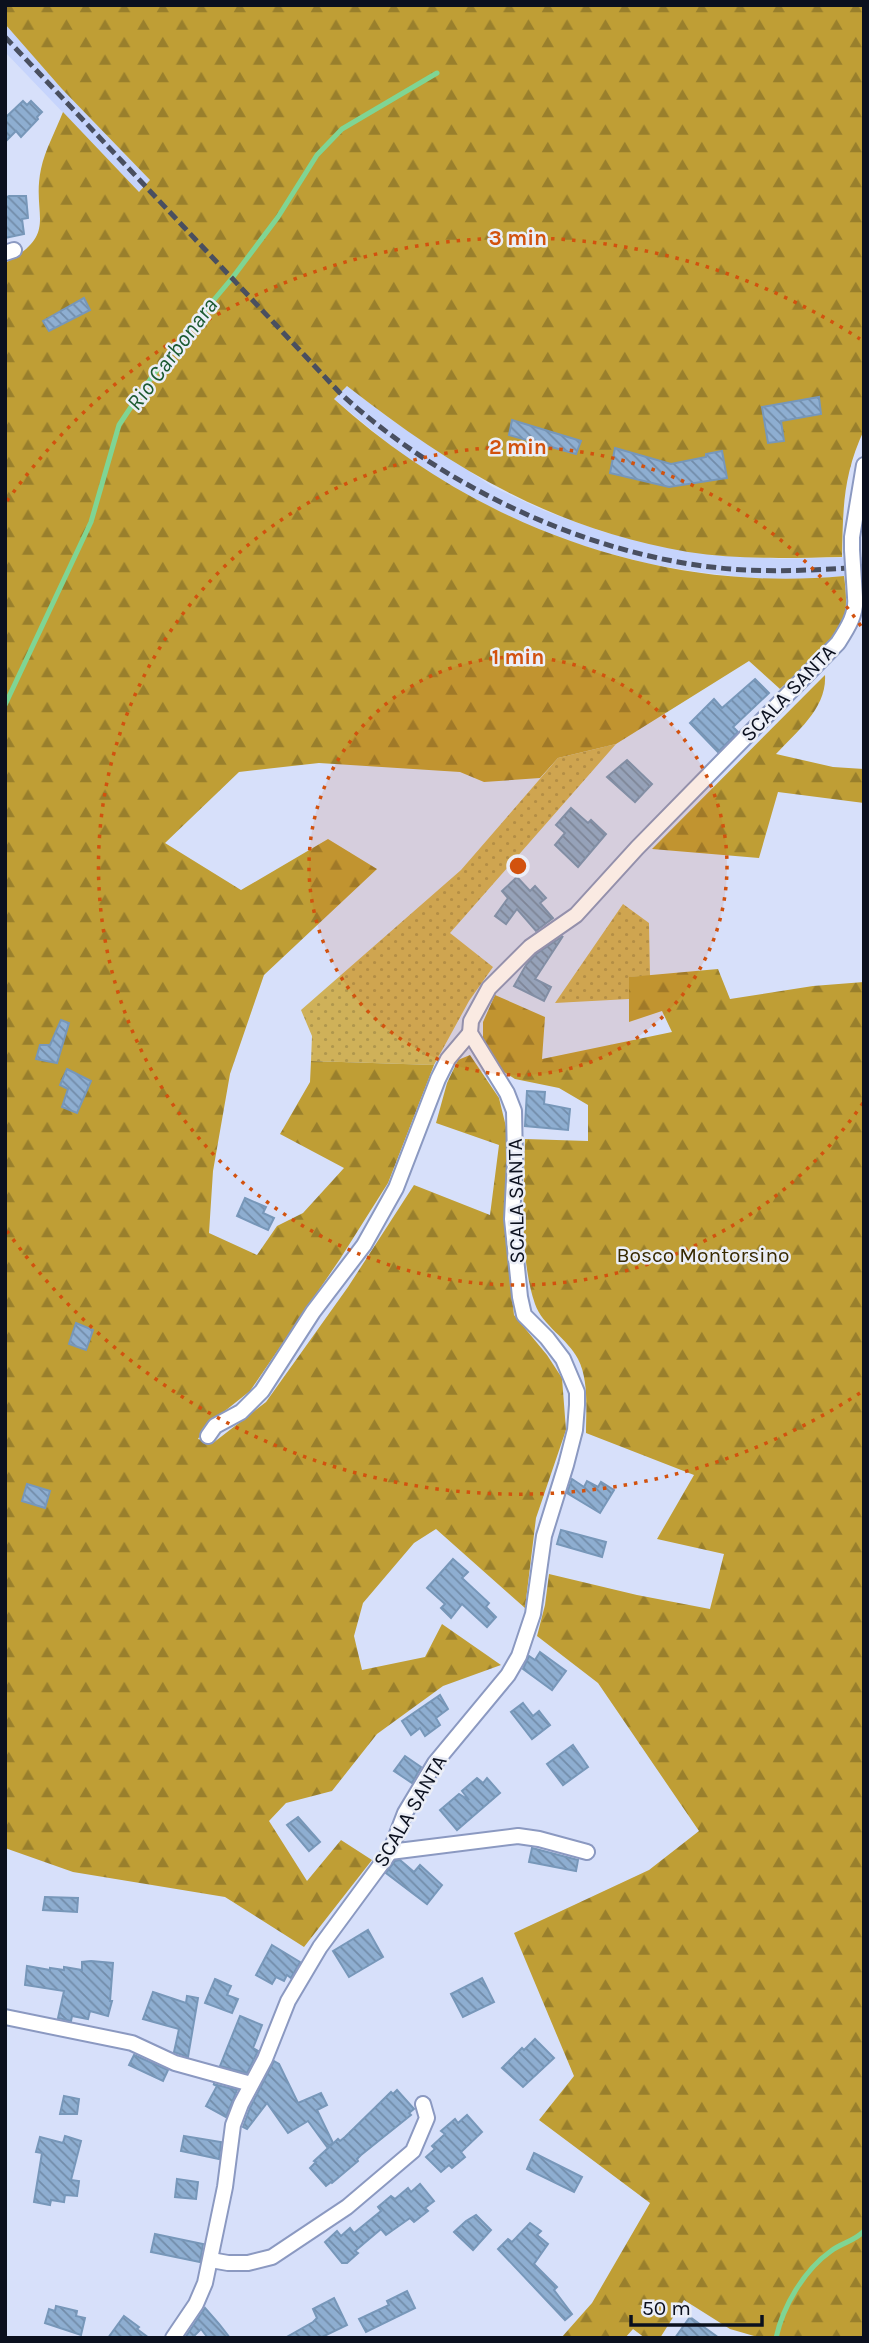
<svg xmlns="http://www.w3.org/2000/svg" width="869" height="2343" viewBox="0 0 869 2343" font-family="Karla,sans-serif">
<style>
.built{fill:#c6d4fc}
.grass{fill:url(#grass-dots)}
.forest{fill:url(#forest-firs)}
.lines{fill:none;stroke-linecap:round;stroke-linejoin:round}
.stream{stroke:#7fd594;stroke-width:5}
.building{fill:url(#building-back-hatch);stroke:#7797b9;stroke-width:2}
.minor-casing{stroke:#8b99c1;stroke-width:18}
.minor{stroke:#fff;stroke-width:14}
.rail{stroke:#494f60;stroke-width:5;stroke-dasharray:10 5;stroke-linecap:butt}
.minor-bridge-casing{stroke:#8b99c1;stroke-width:18;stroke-linecap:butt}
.minor-bridge{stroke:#fff;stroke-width:14}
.ring{fill:none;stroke:#d2520e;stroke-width:3.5;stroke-dasharray:3.5 7}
.labels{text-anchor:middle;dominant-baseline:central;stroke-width:5;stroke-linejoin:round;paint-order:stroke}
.street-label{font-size:21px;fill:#0b101e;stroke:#ebeef7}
.park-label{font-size:21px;fill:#372900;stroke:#ebeef7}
.water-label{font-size:23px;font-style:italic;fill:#1c5a30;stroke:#ebeef7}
.centre{fill:#d2520e;stroke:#ebeef7;stroke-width:3.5}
.ring-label{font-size:21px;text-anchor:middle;font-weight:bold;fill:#d2520e;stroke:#ebeef7;stroke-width:5;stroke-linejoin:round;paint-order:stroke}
</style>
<defs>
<pattern id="grass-dots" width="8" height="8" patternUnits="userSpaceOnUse" patternTransform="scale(1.75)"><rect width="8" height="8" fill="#cfb159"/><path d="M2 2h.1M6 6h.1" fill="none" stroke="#b0974d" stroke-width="1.8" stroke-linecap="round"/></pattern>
<pattern id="forest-firs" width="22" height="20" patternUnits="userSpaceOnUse" patternTransform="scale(1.75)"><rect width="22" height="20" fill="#bf9e35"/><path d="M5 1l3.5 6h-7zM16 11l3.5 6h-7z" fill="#997f2c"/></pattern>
<pattern id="building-back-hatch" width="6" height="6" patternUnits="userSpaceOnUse" patternTransform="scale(1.75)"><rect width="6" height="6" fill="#8eaed1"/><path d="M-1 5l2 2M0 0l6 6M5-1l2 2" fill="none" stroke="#728ca9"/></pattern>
</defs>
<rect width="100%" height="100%" fill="#d7e0fa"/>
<g class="built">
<path d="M5,24L62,89L150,180L139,192L5,52Z"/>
<path d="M347,386L389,418L493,487L545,511L604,532L689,552L780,559L864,557V574L810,579L768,580L699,572L649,564L593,549L538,530L464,494L407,459L334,399Z"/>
</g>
<g class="grass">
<path d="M616,744L450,933L493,967L469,1001L434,1065L311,1061L312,1036L301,1010L461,870L558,758Z"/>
<path d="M623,904L649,923L650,976L630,977L629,999L555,1003Z"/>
</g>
<g class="forest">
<path d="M5,5H864V430C843,475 843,508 842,557C791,558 738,560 688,552C553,529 453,469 347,386L334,399C472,524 657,594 844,576C846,591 848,611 842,626C833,645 796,674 780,689L749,661L616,744L558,758L540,778L484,782L460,772L319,763L239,772L165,843L241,890L328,839L377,869L264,975L230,1074L213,1171L209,1233L257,1255L277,1226L303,1213L344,1168L280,1134L310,1082L311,1061L434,1065L388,1183L340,1259L250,1391L206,1426L198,1439L213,1443L266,1402L348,1287L414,1185L490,1215L499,1145L436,1123L447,1083L458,1060L470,1055L499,1098L508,1135L504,1222L514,1315L547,1355L562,1378L566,1430L536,1518L525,1608L436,1529L414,1543L363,1603L354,1636L362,1670L425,1657L442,1624L501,1665L443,1686L377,1734L332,1791L286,1803L269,1821L307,1881L341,1840L372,1860L304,1947L225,1897L73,1872L5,1848V263C60,233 31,216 41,169C45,150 56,130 63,112L139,192L150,180L62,89L5,24Z"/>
<path d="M825,675C827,708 797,731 776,754L833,767L864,769V803L778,792L759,858L652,849Z"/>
<path d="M718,969L730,999L813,986L864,982V2338H761L730,2329L684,2300L660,2338H645L633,2329L625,2338H561L592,2303L650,2203L539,2120L574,2076L514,1933L649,1870L699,1831L598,1683L537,1636L545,1605L549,1574L637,1595L710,1609L724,1554L657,1539L694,1475L586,1433C586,1410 589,1380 578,1359C568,1339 542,1325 535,1304C519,1259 524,1188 525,1139L588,1141V1105L559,1088L515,1079L504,1072L483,1040V1022L495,995L545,1017L542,1059L672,1032L662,1011L629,1022V977Z"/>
</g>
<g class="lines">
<g class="stream">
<path d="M5,705L91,522L119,425L139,395L167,356L233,277L278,217L317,155L342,129L437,73"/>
<path d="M776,2338C783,2306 804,2270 831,2251C841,2243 855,2241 864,2231"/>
</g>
</g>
<g class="building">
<path d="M23,101L27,105L31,101L42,112L37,117L38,119L21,137L16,131L5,142V118Z"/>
<path d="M9,196H26L28,218L22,219L24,234L5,238V198Z"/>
<path d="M84,298L90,310L49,331L43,321Z"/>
<path d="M819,397L821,414L781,421L784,441L768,443L762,407Z"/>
<path d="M512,420L581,441L576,454L509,435Z"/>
<path d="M615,448L671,464L706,457V454L722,451L727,478L669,487L610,473Z"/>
<path d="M755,679L769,693L733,727L738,732L718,752L690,723L714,699L722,708Z"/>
<path d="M627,760L652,784L635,802L607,777Z"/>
<path d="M571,808L588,823L591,820L606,834L578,867L555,845L565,833L556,825Z"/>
<path d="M517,877L530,891L535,886L546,898L540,903L553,918L536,931L517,909L506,924L495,916L508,898L502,891Z"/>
<path d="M563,936L535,979L551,987L544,1001L514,986L526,965L536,954Z"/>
<path d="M61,1020L69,1023L57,1063L36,1059L40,1045H50Z"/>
<path d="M67,1069L91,1081L77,1113L62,1107L68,1089L60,1085Z"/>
<path d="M527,1091L545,1092L544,1104L570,1109L568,1130L525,1126Z"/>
<path d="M245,1198L266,1207L263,1213L274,1218L268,1230L237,1216Z"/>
<path d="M76,1323L93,1330L86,1350L69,1344Z"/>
<path d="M572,1479L584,1487L587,1481L598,1487L601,1482L614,1490L600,1513L567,1493Z"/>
<path d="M27,1484L50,1491L45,1508L22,1501Z"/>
<path d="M561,1530L606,1542L602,1557L557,1544Z"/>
<path d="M453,1559L468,1572L462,1578L489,1603L486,1607L496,1617L487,1627L462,1604L451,1618L441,1608L445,1604L427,1588Z"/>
<path d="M540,1652L566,1671L552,1690L523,1669L529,1656L535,1660Z"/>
<path d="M440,1695L448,1709L436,1718L440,1725L425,1736L420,1728L411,1735L402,1721Z"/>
<path d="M523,1703L533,1716L539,1711L550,1725L532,1739L511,1712Z"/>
<path d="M573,1745L588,1767L563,1785L547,1764Z"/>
<path d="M405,1756L421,1767L412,1783L394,1771Z"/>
<path d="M477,1778L483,1783L487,1778L500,1793L457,1830L440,1810L459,1794L469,1800L462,1791Z"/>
<path d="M298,1817L320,1842L309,1851L287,1825Z"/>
<path d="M532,1848L578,1860L576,1871L529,1862Z"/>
<path d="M400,1860L414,1872L420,1865L442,1885L427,1904L386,1873L395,1861Z"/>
<path d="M45,1897L78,1898L77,1912L43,1910Z"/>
<path d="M368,1930L383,1957L349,1977L333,1951Z"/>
<path d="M272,1945L300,1962L291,1978L287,1975L284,1981L276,1977L272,1984L256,1975Z"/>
<path d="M91,1961L113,1963L110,2001H112L108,2016L90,2011L88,2019L72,2016L71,2021L58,2018L64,1991L25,1985L27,1966L50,1970V1968L64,1970V1967L82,1970V1962Z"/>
<path d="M482,1978L494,2002L463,2017L451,1994Z"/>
<path d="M215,1979L231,1986L227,1995L238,1999L232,2013L205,2003Z"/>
<path d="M153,1992L186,2003L187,1996L198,1998L188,2057L174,2052L179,2029L143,2019Z"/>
<path d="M240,2016L262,2025L253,2048L258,2051L247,2073L220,2066Z"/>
<path d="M535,2039L554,2058L523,2087L502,2068L522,2048L524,2050Z"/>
<path d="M134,2055L168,2070L163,2081L129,2065Z"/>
<path d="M274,2061L279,2064L298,2103L321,2093L327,2105L317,2110L333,2143L327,2147L308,2121L288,2133L267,2103L247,2129L243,2127L250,2108Z"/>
<path d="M213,2084L237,2090L226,2117L206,2106L217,2086Z"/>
<path d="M397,2090L414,2109L409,2113L411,2115L361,2155L357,2159L358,2161L332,2183L331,2182L326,2186L310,2168L316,2162L314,2161L338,2139L340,2141L345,2137L391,2092L393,2094Z"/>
<path d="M64,2096L79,2099L77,2114H60Z"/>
<path d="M467,2115L482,2132L461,2152L465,2157L452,2168L449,2165L441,2172L426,2157L435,2149L432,2146L445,2134L441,2131L455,2119L458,2123Z"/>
<path d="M65,2136L81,2141L71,2180L79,2181L77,2196L65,2195L64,2202L51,2200L50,2205L34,2202L42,2153L36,2152L40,2137L63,2143Z"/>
<path d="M184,2136L221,2142L219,2159L181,2151Z"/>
<path d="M534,2153L582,2177L574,2192L527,2169Z"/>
<path d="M177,2179L198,2182L196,2199L175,2197Z"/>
<path d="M420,2184L434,2201L425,2208L428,2211L414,2222L410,2218L386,2235L381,2229L355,2251L358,2253L347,2263H342L325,2242L337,2231L341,2236L350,2228L354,2233L381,2211L378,2207L391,2196L395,2199L408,2188L411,2192Z"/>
<path d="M476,2215L491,2230L473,2250L454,2232L466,2221Z"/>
<path d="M530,2223L541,2231L537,2235L548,2244L534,2264L557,2287L554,2290L572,2314L565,2320L498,2249L508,2239L512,2242Z"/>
<path d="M155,2234L203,2244L200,2262L151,2252Z"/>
<path d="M407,2291L415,2308L366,2332L359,2319L389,2305L387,2301Z"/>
<path d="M334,2298L347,2325L320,2338H285L313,2322L317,2318L313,2309Z"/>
<path d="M56,2306L77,2311L76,2316L85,2318L81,2335L45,2323L49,2309L55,2311Z"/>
<path d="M205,2308L219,2324L230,2338H208L201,2329L192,2338H185Z"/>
<path d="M124,2316L139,2327L137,2329L149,2338H108Z"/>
<path d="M690,2317L719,2338H675Z"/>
</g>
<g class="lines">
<g class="minor-casing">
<g id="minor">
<path d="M5,253L14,250"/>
<path d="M852,550V537L864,465"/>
<path d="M208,1436L215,1426L241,1412L262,1391L313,1312L364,1245L396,1188L438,1079L448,1059L470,1033"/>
<path d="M390,1852L518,1836L539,1839L587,1852"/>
<path d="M5,2017L132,2043L175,2063L251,2084"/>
<path d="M211,2260L228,2263H248L272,2257L347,2207L413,2151L427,2118L423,2104"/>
<path d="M173,2338L196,2304L205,2283L225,2187L233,2125L241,2104L265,2059L288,2001L320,1947L390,1852L405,1813L435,1763L508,1675L519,1656L533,1614L544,1536L566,1465L575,1430L577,1405V1392L563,1359L547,1338L524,1315L520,1297L512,1219L515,1161L514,1111L507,1093L470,1033L471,1021L489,988L530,947L576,915L637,848L838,643C847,629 857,614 855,597"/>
</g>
</g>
<use href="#minor" class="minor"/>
<path class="rail" d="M5,37L340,393C440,485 584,554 720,568C768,573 816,570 864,567"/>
<g class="minor-bridge-casing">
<path id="minor-bridge" d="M852,550L855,597"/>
</g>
<use href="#minor-bridge" class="minor-bridge"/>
</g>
<circle cx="518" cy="866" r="209" fill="#d2520e" fill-opacity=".12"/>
<g class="ring">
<circle cx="518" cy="866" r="209"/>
<path d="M863 1103A419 419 0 1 1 863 629"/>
<path d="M860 1393A628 628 0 0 1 7 1231M7 501A628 628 0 0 1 860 339"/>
</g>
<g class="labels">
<g class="street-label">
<text transform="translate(788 693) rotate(-46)">SCALA SANTA</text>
<text transform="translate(516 1201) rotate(-91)">SCALA SANTA</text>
<text transform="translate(410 1811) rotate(-60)">SCALA SANTA</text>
</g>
<g class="park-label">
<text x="703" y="1255">Bosco Montorsino</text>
</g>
<g class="water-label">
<text transform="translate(172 354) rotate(-53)">Rio Carbonara</text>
</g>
</g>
<circle cx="518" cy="866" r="10" class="centre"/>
<g class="ring-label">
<text x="518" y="245">3 min</text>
<text x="518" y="454">2 min</text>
<text x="518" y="664">1 min</text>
</g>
<rect width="869" height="2343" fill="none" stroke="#0b101e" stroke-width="14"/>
<path d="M631 2315v10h131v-10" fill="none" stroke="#0b101e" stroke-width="3.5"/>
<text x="642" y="2315" font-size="21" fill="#0b101e" stroke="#ebeef7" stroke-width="5" paint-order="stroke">50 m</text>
</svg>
